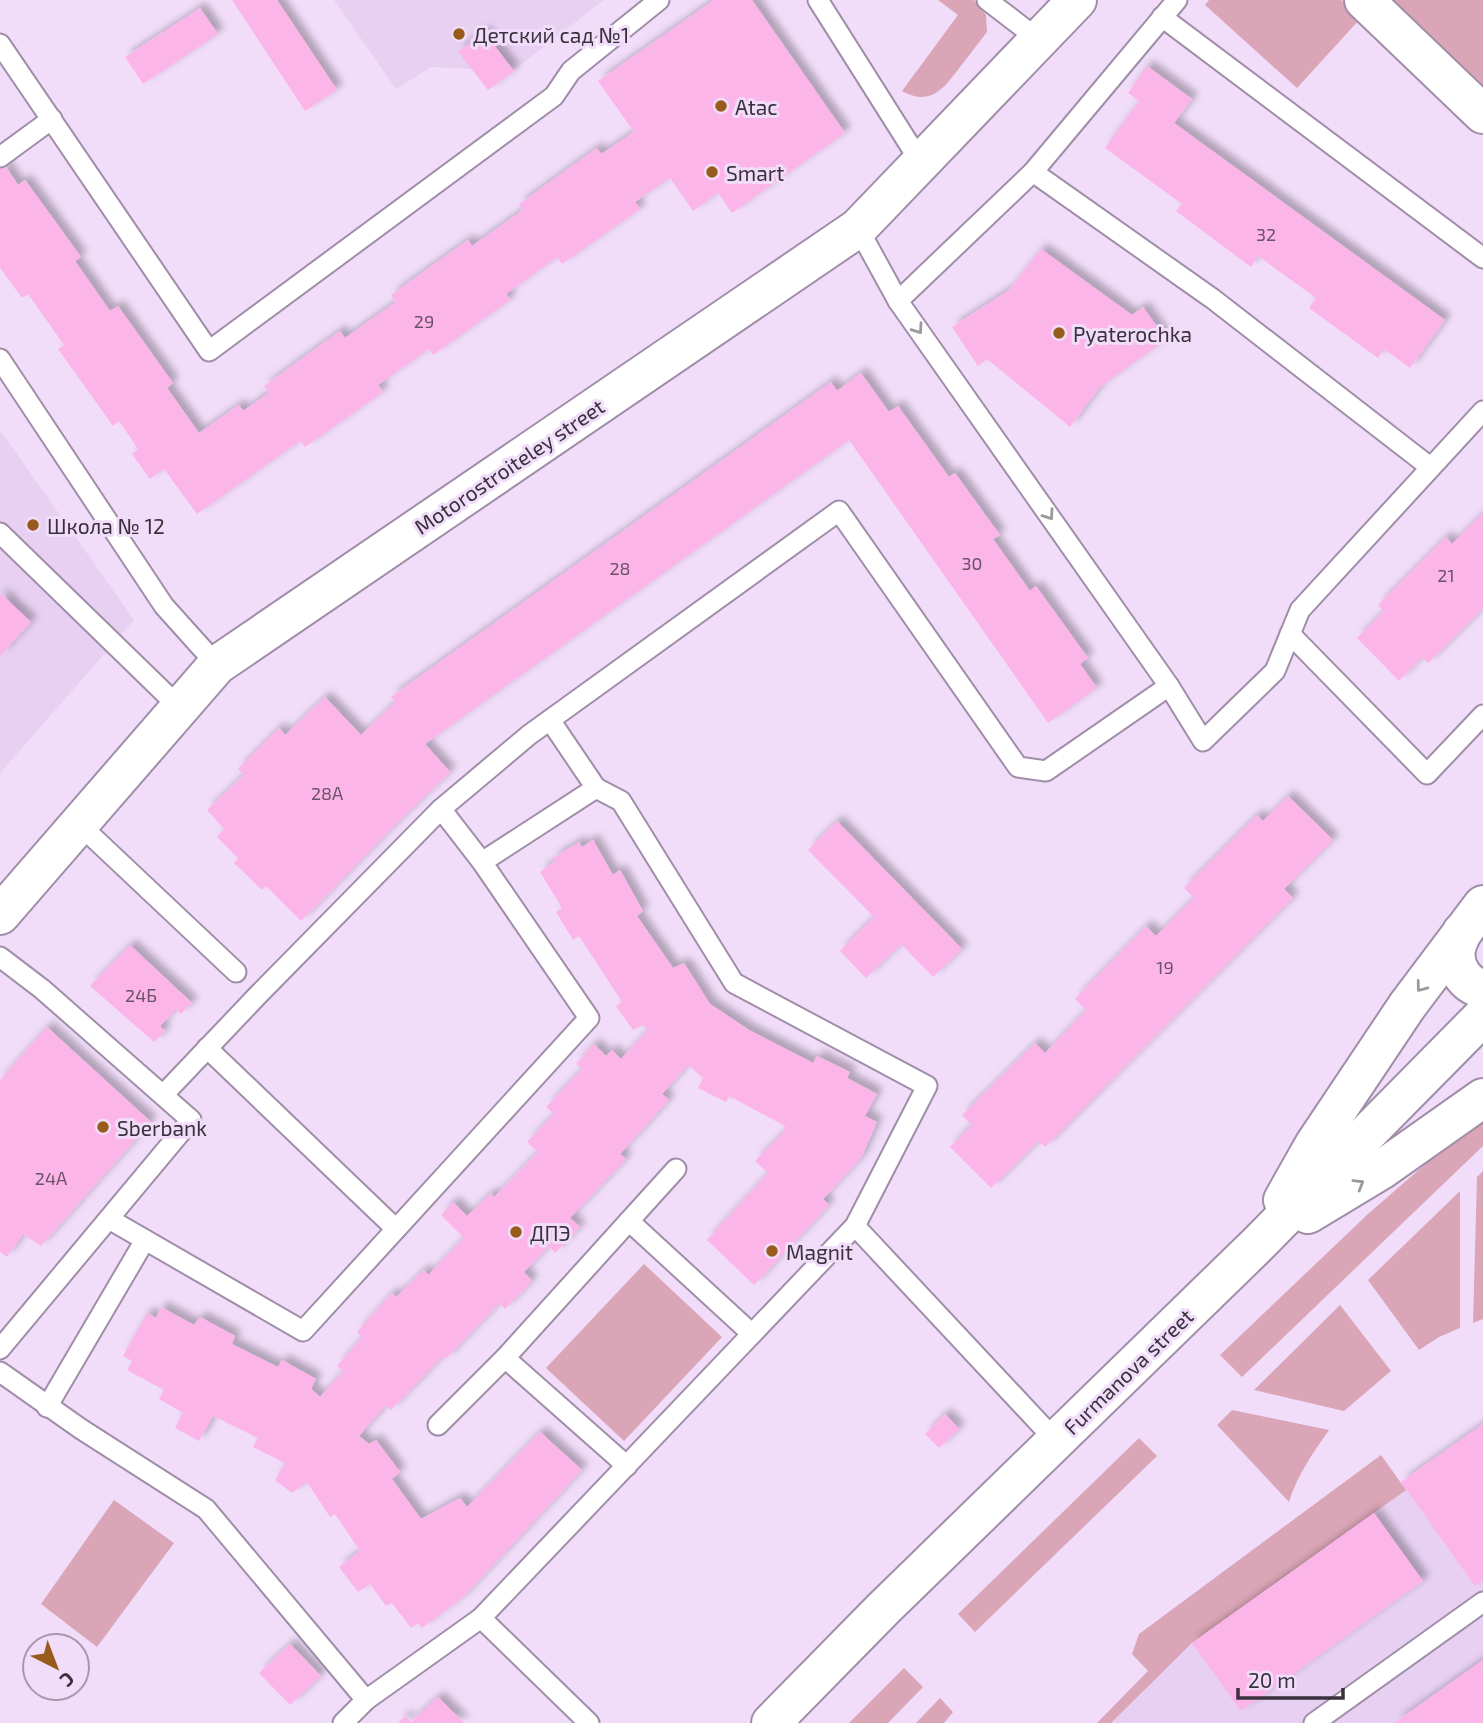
<svg xmlns="http://www.w3.org/2000/svg" width="1483" height="1723" viewBox="0 0 1483 1723" font-family="'Exo 2',sans-serif">
<style>
.built{fill:#e7d0f2}
.green{fill:#daa5b6}
.building{fill:#fcb5e9;filter:url(#shadow)}
.lines{fill:none;stroke-linecap:round;stroke-linejoin:round}
.lane-casing{stroke:#a08ea8;stroke-width:23}
.street-casing{stroke:#a08ea8;stroke-width:42}
.secondary-casing{stroke:#a08ea8;stroke-width:42}
.lane{stroke:#fff;stroke-width:19}
.street{stroke:#fff;stroke-width:38}
.secondary{stroke:#fff;stroke-width:38}
.oneway{stroke:#9c989e}
.poi-dot{fill:#975b1c;stroke:#f1ddfa;stroke-width:2.5}
.labels{text-anchor:middle;dominant-baseline:central;stroke-width:6;stroke-linejoin:round;paint-order:stroke}
.number-label{font-size:18px;fill:#6a5267}
.poi-label{font-size:21px;fill:#39313c;stroke:#f1ddfa;text-anchor:start}
.street-label{font-size:21px;fill:#39313c;stroke:#f1ddfa}
</style>
<defs>
<filter id="shadow"><feDropShadow dx="6" dy="-6" stdDeviation="3.5" flood-color="#0004"/></filter>
</defs>
<rect width="100%" height="100%" fill="#f1ddfa"/>
<g class="built">
<path d="M334,0H604L488,90L472,69L431,67L396,89Z"/>
<path d="M0,430L134,620L0,773Z"/>
<path d="M1483,1424V1723H1111L1192,1643L1405,1490L1401,1482Z"/>
</g>
<g class="green">
<path d="M938,0H974L986,15L987,32C978,44 969,55 960,67C944,88 931,107 902,91L958,15Z"/>
<path d="M1209,0H1341L1360,19L1297,88L1205,5Z"/>
<path d="M1383,0H1483V96Z"/>
<path d="M1483,1114V1146L1242,1377L1220,1355L1368,1214Z"/>
<path d="M1483,1171V1319L1473,1323L1477,1177Z"/>
<path d="M1460,1191V1328L1439,1337L1419,1350L1368,1280Z"/>
<path d="M644,1264L722,1337L624,1441L546,1368Z"/>
<path d="M1340,1305L1391,1371L1344,1411L1254,1390Z"/>
<path d="M1232,1410L1329,1430C1313,1453 1297,1475 1289,1502L1217,1425Z"/>
<path d="M1139,1438L1157,1456L975,1632L958,1614Z"/>
<path d="M1381,1455L1406,1490L1192,1643L1111,1723H1097L1148,1671L1132,1654L1139,1634Z"/>
<path d="M114,1500L174,1543L97,1647L41,1604Z"/>
<path d="M904,1668L923,1687L888,1723H849Z"/>
<path d="M940,1698L953,1712L944,1723H916Z"/>
</g>
<g class="building">
<path d="M232,0H277L337,90L305,111Z"/>
<path d="M714,0H752L845,133L732,213L718,193L693,211L670,178L635,202L640,209L562,264L557,257L506,294L510,300L433,355L429,349L378,385L383,392L305,447L300,441L197,514L164,469L150,479L132,454L138,449L119,421L113,426L58,349L64,345L28,294L22,298L0,268V158L18,185L25,180L52,217L81,257L75,261L110,311L118,306L173,383L167,388L199,433L239,405L243,411L269,393L264,386L340,331L345,338L396,302L391,295L468,240L472,246L523,210L519,204L597,148L601,154L634,132L598,81Z"/>
<path d="M200,8L218,34L143,84L125,57Z"/>
<path d="M484,32L514,71L488,90L458,52Z"/>
<path d="M1147,66L1192,99L1174,123L1445,320L1410,368L1384,349L1378,358L1309,308L1316,298L1258,256L1251,267L1176,211L1182,204L1105,148L1139,101L1128,93Z"/>
<path d="M1041,249L1132,315L1143,307L1166,339L1100,387L1070,427L987,359L978,366L952,327L1009,290Z"/>
<path d="M861,373L889,412L898,406L949,477L955,473L1000,535L993,539L1030,591L1036,586L1088,658L1080,664L1097,688L1048,723L849,440L425,744L450,772L398,822L301,921L266,886L262,890L234,863L238,858L217,837L224,829L207,810L244,775L238,769L279,728L285,735L325,697L361,735L395,702L391,697L831,382L837,391Z"/>
<path d="M1483,513V608L1428,663L1422,657L1399,681L1357,638L1384,611L1378,605L1446,537L1452,544Z"/>
<path d="M0,593L31,622L0,656Z"/>
<path d="M1288,796L1333,840L1284,889L1293,898L1045,1147L1038,1141L991,1188L950,1147L972,1125L962,1115L1035,1043L1045,1053L1086,1010L1075,999L1146,926L1156,936L1194,898L1184,888L1257,815L1263,821Z"/>
<path d="M837,821L962,949L933,977L901,944L866,978L840,951L874,917L808,850Z"/>
<path d="M593,840L613,875L620,870L643,911L637,916L673,968L684,963L710,1004L749,1030L813,1063L817,1056L850,1072L847,1078L877,1094L865,1116L877,1122L861,1158L823,1199L829,1205L754,1285L707,1240L768,1173L755,1161L783,1133L785,1126L729,1096L726,1102L698,1088L703,1078L688,1065L662,1094L669,1100L620,1154L626,1159L570,1218L580,1227L555,1253L549,1246L524,1272L532,1281L505,1309L499,1303L446,1359L443,1356L391,1410L386,1405L359,1436L369,1444L376,1440L400,1472L392,1479L421,1519L460,1498L467,1507L540,1432L582,1470L462,1598L422,1628L418,1623L411,1628L392,1603L386,1606L370,1584L358,1592L339,1567L360,1551L335,1514L330,1517L307,1482L292,1493L275,1480L285,1463L253,1447L258,1438L213,1416L199,1441L175,1428L183,1413L159,1399L164,1390L127,1370L132,1361L123,1356L147,1313L156,1318L161,1307L194,1325L200,1317L235,1336L232,1344L278,1367L282,1360L316,1379L311,1389L320,1397L343,1371L337,1366L362,1337L357,1332L392,1293L396,1297L424,1270L428,1275L464,1238L441,1215L453,1202L467,1216L491,1193L494,1197L538,1152L527,1142L554,1114L546,1107L582,1069L576,1064L594,1044L606,1056L612,1050L621,1059L648,1030L643,1025L633,1030L616,1006L622,1002L579,936L573,940L556,912L562,908L540,872L555,861L553,858L579,842L582,847Z"/>
<path d="M130,945L192,1003L181,1014L176,1009L160,1026L165,1031L154,1042L90,986Z"/>
<path d="M47,1027L151,1122L41,1246L23,1234L7,1257L0,1252V1080Z"/>
<path d="M945,1414L959,1429L939,1448L925,1434Z"/>
<path d="M1483,1424V1581L1475,1586L1401,1482Z"/>
<path d="M1374,1513L1423,1581L1241,1711L1192,1643Z"/>
<path d="M290,1644L321,1676L290,1705L259,1673Z"/>
<path d="M1483,1660V1723H1394Z"/>
<path d="M438,1697L464,1723H398L405,1716L411,1722Z"/>
</g>
<g class="lines">
<g class="lane-casing">
<g id="lane">
<path d="M818,0L921,163"/>
<path d="M987,0L1039,40"/>
<path d="M1162,17L1483,258"/>
<path d="M0,44L209,351L554,96L571,71L659,0"/>
<path d="M0,157L52,119"/>
<path d="M1033,172L1213,299L1430,467"/>
<path d="M858,228L898,301L1169,686L1203,741L1275,671L1300,610L1483,411"/>
<path d="M898,301L1033,172L1177,0"/>
<path d="M0,359L164,606L217,665"/>
<path d="M0,533L180,708"/>
<path d="M1290,634L1427,774L1483,715"/>
<path d="M550,720L596,788"/>
<path d="M80,825L236,972"/>
<path d="M0,957L42,989L191,1120L0,1349"/>
<path d="M207,1048L396,1229"/>
<path d="M163,1095L258,995L441,809L529,735L839,511L1018,767L1046,771L1169,686"/>
<path d="M109,1219L303,1331L589,1018L482,862L441,809"/>
<path d="M629,1221L752,1334"/>
<path d="M855,1226L1056,1441"/>
<path d="M505,1358L627,1466"/>
<path d="M0,1372L81,1429L206,1509L366,1700"/>
<path d="M47,1407L145,1240"/>
<path d="M438,1425L505,1358L676,1169"/>
<path d="M481,1618L589,1723"/>
<path d="M343,1723L366,1700L481,1618L855,1226L927,1086L734,983L621,801L596,788L482,862"/>
<path d="M1314,1723L1483,1602"/>
</g>
</g>
<g class="street-casing">
<g id="street">
<path d="M1364,0L1483,114"/>
<path d="M0,915L217,665L858,228L1077,0"/>
</g>
</g>
<g class="secondary-casing">
<g id="secondary">
<path d="M1462,932C1460,938 1457,943 1456,949C1453,967 1465,985 1483,989"/>
<path d="M1283,1200L1314,1145L1407,1006L1483,905"/>
<path d="M1308,1214L1381,1170L1483,1098"/>
<path d="M771,1723L883,1609L1258,1244L1483,1016"/>
</g>
</g>
<use href="#lane" class="lane"/>
<use href="#street" class="street"/>
<use href="#secondary" class="secondary"/>
</g>
<defs><path id="oneway-chevron" d="M-2-3.5L2.5 0L-2 3.5" fill="none" stroke-width="1.6" stroke-linecap="round" stroke-linejoin="round" transform="scale(1.75)"/></defs>
<g class="oneway">
<use href="#oneway-chevron" transform="translate(918 329) rotate(55)"/>
<use href="#oneway-chevron" transform="translate(1049 515) rotate(55)"/>
<use href="#oneway-chevron" transform="translate(1421 987) rotate(127)"/>
<use href="#oneway-chevron" transform="translate(1359 1184) rotate(-31)"/>
</g>
<g class="poi-dot">
<circle cx="459" cy="34" r="7"/>
<circle cx="721" cy="106" r="7"/>
<circle cx="712" cy="172" r="7"/>
<circle cx="1059" cy="333" r="7"/>
<circle cx="33" cy="525" r="7"/>
<circle cx="103" cy="1127" r="7"/>
<circle cx="516" cy="1232" r="7"/>
<circle cx="772" cy="1251" r="7"/>
</g>
<g class="labels">
<g class="number-label">
<text x="1266" y="234">32</text>
<text x="424" y="321">29</text>
<text x="972" y="563">30</text>
<text x="620" y="568">28</text>
<text x="1446" y="575">21</text>
<text x="327" y="793">28А</text>
<text x="1165" y="967">19</text>
<text x="141" y="995">24Б</text>
<text x="51" y="1178">24А</text>
</g>
<g class="poi-label">
<text x="473" y="34">Детский сад №1</text>
<text x="735" y="106">Atac</text>
<text x="726" y="172">Smart</text>
<text x="1073" y="333">Pyaterochka</text>
<text x="47" y="525">Школа № 12</text>
<text x="117" y="1127">Sberbank</text>
<text x="530" y="1232">ДПЭ</text>
<text x="786" y="1251">Magnit</text>
</g>
<g class="street-label">
<text transform="translate(509 466) rotate(-34)">Motorostroiteley street</text>
<text transform="translate(1128 1371) rotate(-44)">Furmanova street</text>
</g>
</g>
<g transform="translate(56 1667) rotate(138)"><circle r="33" fill="#f1ddfa" stroke="#a798ae" stroke-width="2"/>
<path d="M0-5L12 26L0 18L-12 26Z" fill="#975b1c"/>
<text y="-10" font-size="19" font-weight="bold" text-anchor="middle" fill="#39313c">С</text>
</g>
<path d="M1238 1688v10h105v-10" fill="none" stroke="#39313c" stroke-width="3.5"/>
<text x="1248" y="1688" font-size="21" fill="#39313c" stroke="#f1ddfa" stroke-width="5" paint-order="stroke">20 m</text>
</svg>
